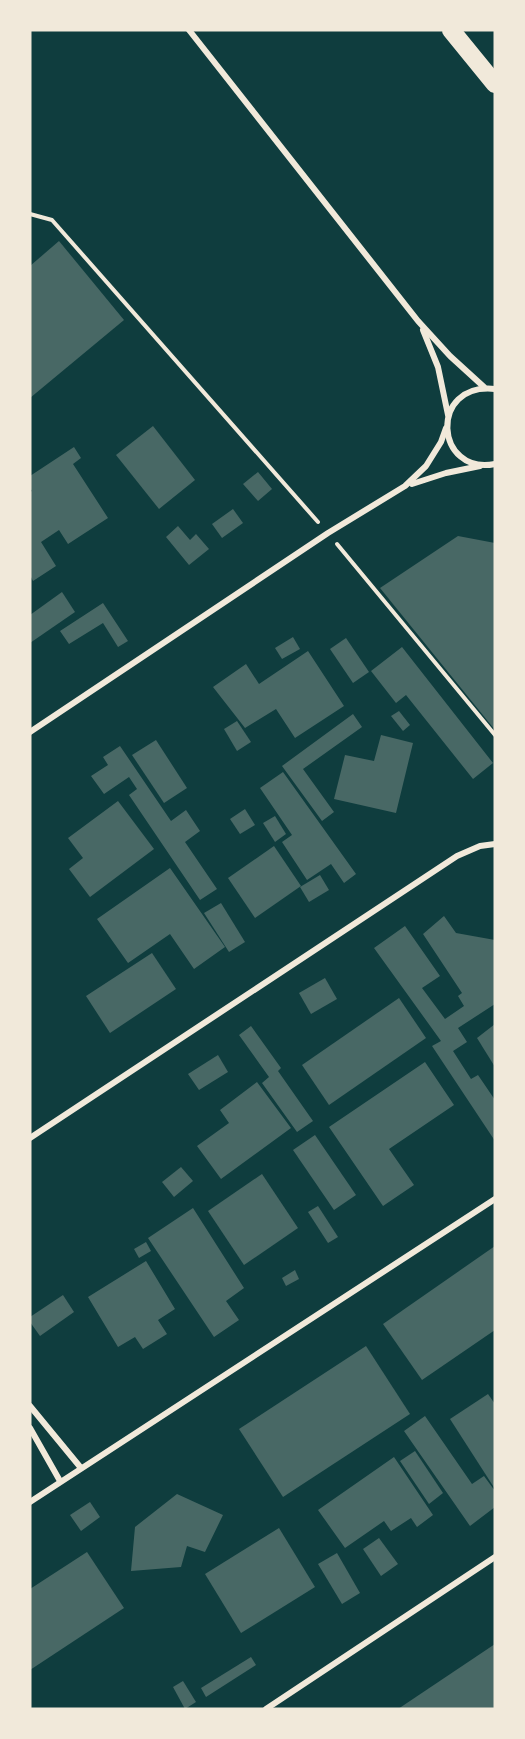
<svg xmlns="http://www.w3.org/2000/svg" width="525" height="1739" viewBox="0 0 525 1739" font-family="'DejaVu Sans',sans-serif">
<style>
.building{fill:#486865}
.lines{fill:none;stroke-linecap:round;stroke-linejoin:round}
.path{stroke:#f1e9da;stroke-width:4}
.minor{stroke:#f1e9da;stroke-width:6}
.motorway{stroke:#f1e9da;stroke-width:18}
</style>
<rect width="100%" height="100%" fill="#0f3d3e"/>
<g class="building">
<path d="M59,241L124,320L30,398V266Z"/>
<path d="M153,426L195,480L159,509L116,455Z"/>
<path d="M74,447L81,458L73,464L108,518L68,544L59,530L41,542L56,566L33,581L30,575V492L32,491L30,488V476Z"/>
<path d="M258,472L272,489L258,501L243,484Z"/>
<path d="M233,509L243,523L222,538L212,524Z"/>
<path d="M178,526L190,540L196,534L209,549L189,565L166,537Z"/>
<path d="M458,536L495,543V730L380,588Z"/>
<path d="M62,592L75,612L30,643V615Z"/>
<path d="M103,603L128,641L118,647L103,623L69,644L60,631Z"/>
<path d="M293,637L300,649L282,659L275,648Z"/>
<path d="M346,638L369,672L353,683L330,649Z"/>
<path d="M402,647L493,763L473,779L406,695L396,703L371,671Z"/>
<path d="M308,651L344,706L295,738L276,709L245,728L213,687L246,664L259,684Z"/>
<path d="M399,711L410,725L403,731L391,716Z"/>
<path d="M353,714L362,727L303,769L334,812L322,821L282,766Z"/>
<path d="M237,721L251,742L237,751L224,729Z"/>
<path d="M381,735L413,743L396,813L334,799L345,755L374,761Z"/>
<path d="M156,740L187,788L164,803L132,755Z"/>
<path d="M120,746L171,821L186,810L200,831L185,842L217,889L200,900L129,795L137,789L129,777L104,794L91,776L108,765L103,757Z"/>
<path d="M283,772L356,874L344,883L331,864L307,880L282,842L292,835L260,788Z"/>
<path d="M118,801L154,849L90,897L69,869L83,858L68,838Z"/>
<path d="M245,809L255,825L240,834L230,819Z"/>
<path d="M275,816L286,834L275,842L263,823Z"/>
<path d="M274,846L301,886L255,918L228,878Z"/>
<path d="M170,868L225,947L194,969L170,934L128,963L97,919Z"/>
<path d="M320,875L329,890L309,902L300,887Z"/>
<path d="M221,903L245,942L229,952L204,913Z"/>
<path d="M444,916L456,933L495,940V1004L458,1028L467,1042L453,1051L471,1079L478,1075L495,1100V1141L432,1046L441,1041L374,948L405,926L440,976L422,988L445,1019L464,1006L458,996L462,993L423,934Z"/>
<path d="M152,953L176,989L110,1033L86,996Z"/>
<path d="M325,978L337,999L311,1014L299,993Z"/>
<path d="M399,998L426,1038L329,1105L302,1065Z"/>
<path d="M495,1024V1067L477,1038Z"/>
<path d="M251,1026L281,1068L278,1071L313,1121L297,1132L262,1083L269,1077L239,1035Z"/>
<path d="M218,1055L228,1072L199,1090L188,1074Z"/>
<path d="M425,1062L454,1105L389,1149L414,1185L383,1206L329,1127Z"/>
<path d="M257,1082L291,1128L221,1179L197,1146L229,1123L220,1110Z"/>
<path d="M315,1135L356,1195L334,1210L293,1150Z"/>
<path d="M181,1167L193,1181L174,1197L162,1182Z"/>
<path d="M262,1174L298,1228L244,1265L208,1211Z"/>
<path d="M318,1206L338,1237L328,1243L308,1212Z"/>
<path d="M193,1208L244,1288L226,1301L239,1320L214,1337L148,1238Z"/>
<path d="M146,1242L151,1251L139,1258L134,1249Z"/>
<path d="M495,1246V1330L422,1380L383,1324Z"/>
<path d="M146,1261L175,1309L158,1320L167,1334L143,1349L135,1337L118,1347L88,1297Z"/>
<path d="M295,1270L299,1279L286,1286L282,1278Z"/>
<path d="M63,1295L74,1312L40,1336L30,1322V1317Z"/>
<path d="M366,1346L410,1414L283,1497L239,1429Z"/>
<path d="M488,1394L495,1404V1489L450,1419Z"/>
<path d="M425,1416L472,1484L484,1476L495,1491V1507L470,1526L404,1431Z"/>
<path d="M415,1451L443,1493L429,1504L400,1461Z"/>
<path d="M394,1457L433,1515L417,1527L411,1518L391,1531L384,1521L345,1548L318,1510Z"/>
<path d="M177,1494L223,1515L205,1552L187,1546L181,1567L131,1571L135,1527Z"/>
<path d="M90,1502L100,1517L81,1531L70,1515Z"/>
<path d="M279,1528L315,1587L241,1633L205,1574Z"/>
<path d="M379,1538L398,1564L381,1576L363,1549Z"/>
<path d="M87,1552L124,1608L30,1670V1589Z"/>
<path d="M337,1553L360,1593L342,1604L318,1564Z"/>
<path d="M495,1644V1709H398Z"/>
<path d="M251,1657L256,1665L206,1697L201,1688Z"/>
<path d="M183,1681L196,1702L185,1709L173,1687Z"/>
</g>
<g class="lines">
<g class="path">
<path d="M30,214L52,220L318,522"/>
<path d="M337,544L495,735"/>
</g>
<g class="minor">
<path d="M189,30L418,321L450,356L484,387"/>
<path d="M423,330L438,367L448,415"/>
<path d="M495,389C428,382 435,476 495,464"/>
<path d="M412,484L446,473L480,466"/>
<path d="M30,732L328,533L405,486L426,466L441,442L446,428"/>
<path d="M30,1138L457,856L480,846L495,844"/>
<path d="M30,1406L81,1468"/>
<path d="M30,1428L60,1481"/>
<path d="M30,1502L495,1199"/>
<path d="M266,1709L495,1557"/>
</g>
<path class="motorway" d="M451,30L495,84"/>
</g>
<rect width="525" height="1739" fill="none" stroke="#f1e9da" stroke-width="63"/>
</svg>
